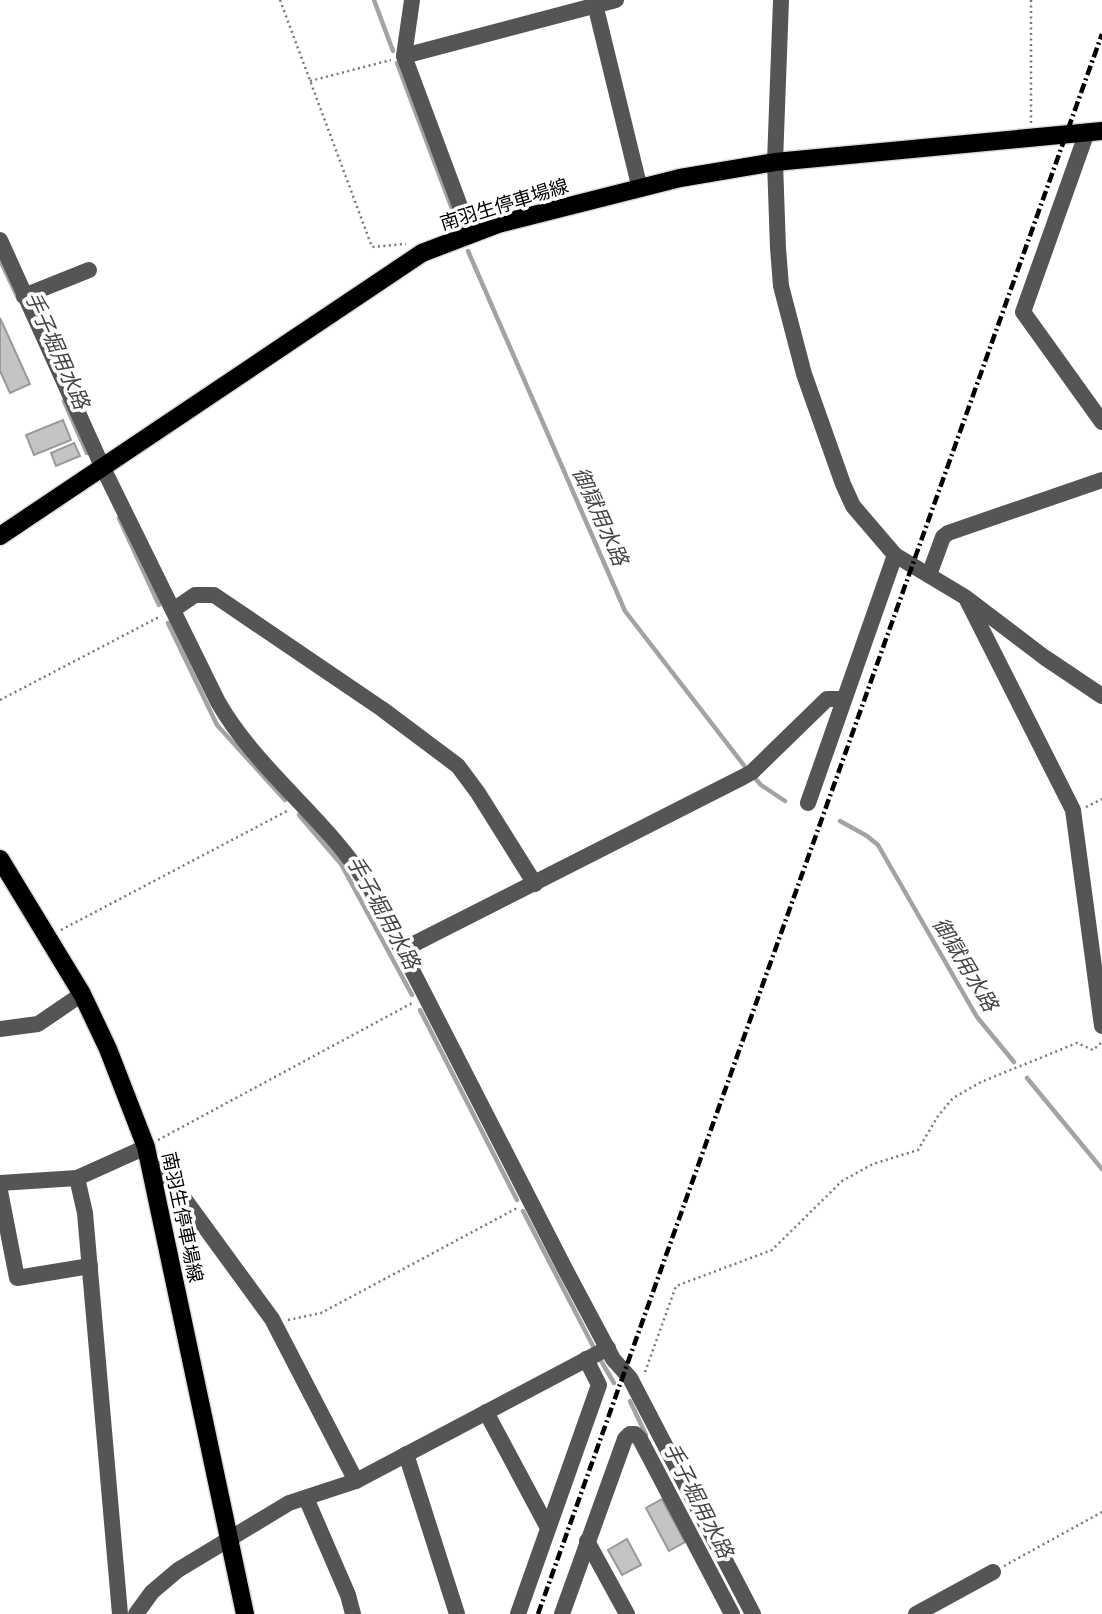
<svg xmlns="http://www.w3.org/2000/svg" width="1102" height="1614" viewBox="0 0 1102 1614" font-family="Ubuntu,'Noto Sans JP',sans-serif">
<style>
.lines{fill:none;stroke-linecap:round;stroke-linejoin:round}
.stream{stroke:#a3a3a3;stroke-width:4.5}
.building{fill:#c4c4c4;stroke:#999;stroke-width:2}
.major-casing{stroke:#dbdbdb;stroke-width:21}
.path{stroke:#777;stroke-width:2.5;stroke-dasharray:2 3.5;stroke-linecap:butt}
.minor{stroke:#555;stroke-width:16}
.major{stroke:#000;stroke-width:18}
.rail{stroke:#000;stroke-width:4.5;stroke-dasharray:10 3.5 2 3.5;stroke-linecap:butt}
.labels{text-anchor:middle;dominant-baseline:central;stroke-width:7;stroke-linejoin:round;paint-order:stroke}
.street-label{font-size:19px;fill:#000;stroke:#fff}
.water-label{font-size:21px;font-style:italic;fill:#444;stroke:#fff}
</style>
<rect width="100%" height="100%" fill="#fff"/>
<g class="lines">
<g class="stream">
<path d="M374,0L393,51"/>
<path d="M397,63L460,230"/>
<path d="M468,251L625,611L746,768"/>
<path d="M0,260L19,300"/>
<path d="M64,401L87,453"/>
<path d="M119,518L159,605"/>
<path d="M168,623L217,725L285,800"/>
<path d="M754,777L761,785L785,801"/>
<path d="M299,815L341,864L412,995"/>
<path d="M840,821L867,836L878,845L977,1017L1014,1062"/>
<path d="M420,1010L517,1200"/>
<path d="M1027,1078L1102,1169"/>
<path d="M523,1211L593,1346"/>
<path d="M600,1359L614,1383"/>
<path d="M630,1401L646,1435"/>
</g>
</g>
<g class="building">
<path d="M0,318L30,384L10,393L0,371Z"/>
<path d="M63,420L71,440L34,455L26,435Z"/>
<path d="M74,443L80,456L56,466L51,453Z"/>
<path d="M662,1499L685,1542L669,1551L646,1508Z"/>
<path d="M627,1539L641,1565L622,1575L608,1550Z"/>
</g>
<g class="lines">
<g class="major-casing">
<g id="major">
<path d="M0,536L422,253L498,224L680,178L775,162L1102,131"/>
<path d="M0,859L82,994L108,1049L146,1147L245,1614"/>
</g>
</g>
<g class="path">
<path d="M280,0L372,247L406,244"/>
<path d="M310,81L391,60"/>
<path d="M1031,123V0"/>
<path d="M0,700L161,616"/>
<path d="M1086,807L1102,799"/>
<path d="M61,930L287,811"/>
<path d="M158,1140L414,1002"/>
<path d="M288,1320L321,1313L519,1207"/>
<path d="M645,1372L676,1286L772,1250L842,1181L873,1164L918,1150L938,1116L953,1098L981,1082L1077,1043L1093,1050L1102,1042"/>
<path d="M1004,1566L1102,1512"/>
</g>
<g class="minor">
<path d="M412,0L404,56L470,233"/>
<path d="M594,0L640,189"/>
<path d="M781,0L775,162L778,248L781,286L804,374L843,484L853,506L895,555L965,597L1044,657L1102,696"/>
<path d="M404,56L616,0"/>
<path d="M1087,132L1023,312L1102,422"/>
<path d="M0,240L102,466L218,702C258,772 329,820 371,890L564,1267L613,1359L630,1378L753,1614"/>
<path d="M24,296L89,270"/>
<path d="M929,575L943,537L948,533L1102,480"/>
<path d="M967,600L1073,810L1102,1026"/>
<path d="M173,610L195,595H214L382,709L458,766L478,793L535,884"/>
<path d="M808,803L895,555"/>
<path d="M402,950L743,777L752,772L827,699H843"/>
<path d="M0,1029L38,1024L82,994"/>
<path d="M152,1166L169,1178L272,1319L356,1481"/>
<path d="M77,1178L85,1213L120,1614"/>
<path d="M0,1183L77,1178L146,1147"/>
<path d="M0,1191L17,1278L90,1266"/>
<path d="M486,1412L548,1528"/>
<path d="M406,1454L457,1614"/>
<path d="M306,1498L348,1595L353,1614"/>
<path d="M587,1541L627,1614"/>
<path d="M136,1614L152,1592L178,1570L289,1503L356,1481L608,1348"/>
<path d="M518,1614L599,1385L586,1359"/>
<path d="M562,1614L625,1439L630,1434H635L640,1439L732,1614"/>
<path d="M916,1614L993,1572"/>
</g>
<use href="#major" class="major"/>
<path class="rail" d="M538,1614L1102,34"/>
</g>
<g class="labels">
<g class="street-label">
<text transform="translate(504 204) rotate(-17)">南羽生停車場線</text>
<text transform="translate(183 1217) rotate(78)">南羽生停車場線</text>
</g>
<g class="water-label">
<text transform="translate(58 350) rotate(66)">手子堀用水路</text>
<text transform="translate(601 516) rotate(66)">御獄用水路</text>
<text transform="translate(384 912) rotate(61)">手子堀用水路</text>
<text transform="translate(966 964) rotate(59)">御獄用水路</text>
<text transform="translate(699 1500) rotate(63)">手子堀用水路</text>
</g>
</g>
</svg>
